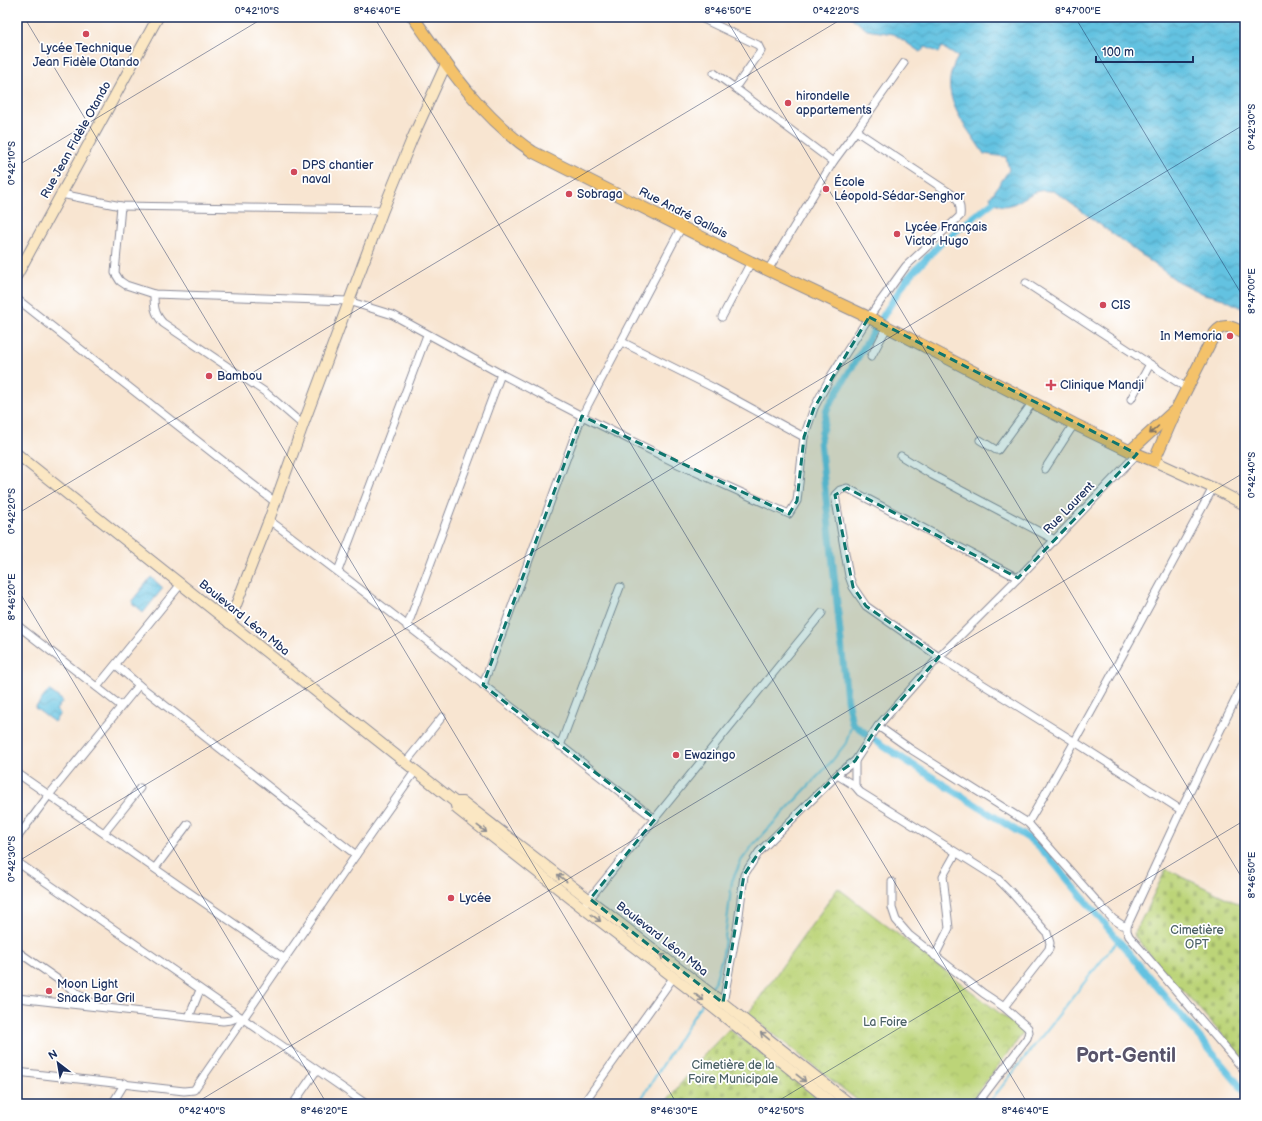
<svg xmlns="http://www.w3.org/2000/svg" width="1262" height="1121" viewBox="0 0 1262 1121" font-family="'Balsamiq Sans',sans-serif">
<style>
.cemetery{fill:url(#cemetery-stones);stroke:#6c826b}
.park{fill:url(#park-crowns);stroke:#6c826b}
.water{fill:url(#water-waves);stroke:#3f78a0}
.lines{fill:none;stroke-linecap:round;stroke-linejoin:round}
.stream{stroke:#63c2e1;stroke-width:2}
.canal{stroke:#63c2e1;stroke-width:7}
.street-casing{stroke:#8a8a98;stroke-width:9}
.secondary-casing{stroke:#8a8a98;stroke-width:12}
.primary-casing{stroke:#8a8a98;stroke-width:13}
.street{stroke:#fff;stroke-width:7}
.secondary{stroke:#fbe7c3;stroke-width:10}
.primary{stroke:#f4c26a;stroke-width:11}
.oneway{stroke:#7d7163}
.oneway2{stroke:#8b8b90}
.marked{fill:#0f766e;fill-opacity:0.2;stroke:#0f766e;stroke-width:3;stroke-dasharray:8 5;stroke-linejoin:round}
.ticks{fill:none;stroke:#1b2f5e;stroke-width:1;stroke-opacity:0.45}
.poi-dot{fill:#d1495b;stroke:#fff;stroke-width:1.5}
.labels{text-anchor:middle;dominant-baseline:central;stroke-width:3.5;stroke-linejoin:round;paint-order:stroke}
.poi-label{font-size:12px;fill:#1b2f5e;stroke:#fff;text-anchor:start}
.street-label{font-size:12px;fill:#1b2f5e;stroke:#fff}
.park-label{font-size:12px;fill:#4b6166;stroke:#fff}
.town-label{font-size:20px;font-weight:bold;fill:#58546b;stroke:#fff}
.neatline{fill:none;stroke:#1b2f5e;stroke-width:1.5}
.ticks-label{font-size:10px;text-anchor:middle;fill:#1b2f5e}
</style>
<defs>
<pattern id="cemetery-stones" width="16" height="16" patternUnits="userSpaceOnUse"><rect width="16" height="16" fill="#bcd478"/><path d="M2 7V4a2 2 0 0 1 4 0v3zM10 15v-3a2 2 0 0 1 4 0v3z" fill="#a1b66a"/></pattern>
<pattern id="park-crowns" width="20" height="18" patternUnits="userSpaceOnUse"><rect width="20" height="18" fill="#bcd478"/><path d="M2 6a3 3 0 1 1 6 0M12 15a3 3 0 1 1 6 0" fill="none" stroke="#a1b66a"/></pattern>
<pattern id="water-waves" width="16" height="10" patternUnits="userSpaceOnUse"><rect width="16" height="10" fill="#63c2e1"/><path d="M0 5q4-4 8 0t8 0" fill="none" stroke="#519eba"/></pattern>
</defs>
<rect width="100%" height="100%" fill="#fff"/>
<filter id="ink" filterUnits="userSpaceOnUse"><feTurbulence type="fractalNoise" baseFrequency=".025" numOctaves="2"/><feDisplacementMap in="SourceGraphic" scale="8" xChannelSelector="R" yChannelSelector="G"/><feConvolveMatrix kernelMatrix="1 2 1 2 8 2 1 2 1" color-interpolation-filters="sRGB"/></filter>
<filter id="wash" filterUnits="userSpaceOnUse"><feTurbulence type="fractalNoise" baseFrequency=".012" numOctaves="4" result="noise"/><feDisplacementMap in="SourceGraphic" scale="16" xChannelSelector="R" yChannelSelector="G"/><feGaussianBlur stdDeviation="0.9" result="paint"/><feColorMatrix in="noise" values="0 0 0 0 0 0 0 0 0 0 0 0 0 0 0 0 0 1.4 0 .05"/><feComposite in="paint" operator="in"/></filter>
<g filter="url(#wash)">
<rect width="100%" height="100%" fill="#f8e5d1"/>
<g class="cemetery">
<path d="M1166,869L1245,907V1061L1179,986L1176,988L1134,935Z"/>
<path d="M729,1029L826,1104H664L705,1054Z"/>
</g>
<path class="park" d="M838,888L1024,1032L969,1104H862L748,1014Z"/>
<g class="water">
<path d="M851,17H1245V310L1224,299L1204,294L1176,280L1054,191C1049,191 1042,190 1038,191C1022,196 1006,217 990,198L1009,170L1006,157L984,154C965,124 935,94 958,57L942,47L939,53L926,47L920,52L894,34L867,30Z"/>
<path d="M151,577L163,588L143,613L131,602Z"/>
<path d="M49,690L63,701L56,710L60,714L54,722L35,708Z"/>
</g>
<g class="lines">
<g class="stream">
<path d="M710,989L715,982L723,954L732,881L741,861L753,845L832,761L846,743L852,723"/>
<path d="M638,1104L702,1003"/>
<path d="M988,1104L1118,940"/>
</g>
<path class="canal" d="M993,202L942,242L906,280L873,332L827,409L820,441L847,699L852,723L880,744L1031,840L1048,856L1245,1092"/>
</g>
</g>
<g filter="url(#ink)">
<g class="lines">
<g class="street-casing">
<g id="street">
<path d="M699,17L758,45L761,51L735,88L833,162L768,270"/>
<path d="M714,73L735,88"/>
<path d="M856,131L904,63"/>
<path d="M61,194L121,206L383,210"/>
<path d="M121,206L115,273L120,281L126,285L154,294L348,301L393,315L501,374L582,416L680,465L789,514L797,501L804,437L814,408L831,376L869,317L906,266L960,216C961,208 960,203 956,197L856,131L833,162"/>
<path d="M1026,283L1188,389"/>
<path d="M154,294C154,306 154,313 163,323L265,392L303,425"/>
<path d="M17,299L275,502"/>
<path d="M722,317L751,262"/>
<path d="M622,342L714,388L804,437"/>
<path d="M871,357L887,327"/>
<path d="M1131,399L1150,364"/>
<path d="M980,440L996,450H998L1033,402"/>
<path d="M901,456L932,475L1055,540"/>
<path d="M1045,469L1074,424"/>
<path d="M269,520C400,617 526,720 655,819"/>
<path d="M338,571L427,335"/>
<path d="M1018,578L847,488L840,490L835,495L849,576L853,587L866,606L939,657L1075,742L1181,810"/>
<path d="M17,625L121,706"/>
<path d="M407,627L501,374"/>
<path d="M116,665L139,685L356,855"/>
<path d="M1245,680L1181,810L1127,926V931L1129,936L1245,1071"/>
<path d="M483,685L582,416L681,228"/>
<path d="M97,687L181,584"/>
<path d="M878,726L912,750L1028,823L1100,905L1113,919L1122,925L1127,926"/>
<path d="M560,746L620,587"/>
<path d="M406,762L442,717"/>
<path d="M17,773L285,959"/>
<path d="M837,775L855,786"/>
<path d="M1028,823C1093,713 1152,600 1213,488"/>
<path d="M104,833L140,788"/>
<path d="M17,838L49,795L139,685"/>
<path d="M17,862L366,1104"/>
<path d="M155,868L188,824"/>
<path d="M892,882V908L896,920L909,935L983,993L1004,1007L1028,1028L1029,1032L1027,1038L977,1104"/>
<path d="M586,903L822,613"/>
<path d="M17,951L96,1006"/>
<path d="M935,956L949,928L943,876L956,853"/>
<path d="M17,998L223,1021L231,1020L239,1017"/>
<path d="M723,1003L738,923L744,875L759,852L841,771L855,761"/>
<path d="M1004,1007L1049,949L1050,943L1047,933L1011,892L997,878L860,792L855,786V761L878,726L939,657L1018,578L1137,454"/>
<path d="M189,1017L200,990"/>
<path d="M17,1072L184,1091L194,1090L356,855L416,770"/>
<path d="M112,1104L125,1083"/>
<path d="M293,1104L316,1071"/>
<path d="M583,1104L673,978"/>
</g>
</g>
<g class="secondary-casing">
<g id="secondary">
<path d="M17,275L158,17"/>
<path d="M17,454L455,802L457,809L583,908L711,1006L834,1104"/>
<path d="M1154,461L1213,488L1245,505"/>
<path d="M229,623L269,520L303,425L383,210L412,139L446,64"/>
<path d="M455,802H463L723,1003L850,1104"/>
</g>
</g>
<g class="primary-casing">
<g id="primary">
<path d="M413,17C448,67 482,118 533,152L751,262L872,319L1074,424L1130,451L1154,461L1177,408L1215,333C1224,321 1234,328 1245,334"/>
<path d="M1130,451L1174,411"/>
</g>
</g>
<use href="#street" class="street"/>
<use href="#secondary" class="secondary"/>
<use href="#primary" class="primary"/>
</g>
<defs><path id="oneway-shaft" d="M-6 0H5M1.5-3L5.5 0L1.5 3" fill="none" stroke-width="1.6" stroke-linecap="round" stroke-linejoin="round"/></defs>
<use class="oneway" href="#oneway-shaft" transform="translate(1154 430) rotate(138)"/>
<g class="oneway2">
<use href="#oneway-shaft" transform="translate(482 829) rotate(37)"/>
<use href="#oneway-shaft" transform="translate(562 878) rotate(-142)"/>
<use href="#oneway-shaft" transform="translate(596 918) rotate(37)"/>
<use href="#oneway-shaft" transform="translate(665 958) rotate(-143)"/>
<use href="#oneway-shaft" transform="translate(699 997) rotate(37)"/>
<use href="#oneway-shaft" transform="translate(765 1036) rotate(-141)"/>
<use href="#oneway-shaft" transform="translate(801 1078) rotate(38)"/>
</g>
</g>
<path class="marked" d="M869,317L1137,454L1018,578L847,488L835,495L853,587L866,606L939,657L878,726L855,761L841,771L759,852L744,875L723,1003L590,899L655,819L483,685L582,416L789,514L797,501L804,437L814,408Z"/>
<path class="ticks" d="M24,17L677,1104M374,17L1028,1104M725,17L1245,883M1075,17L1245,300M17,166L265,17M17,514L845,17M17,588L327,1104M17,862L1245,124M194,1104L1245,472M773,1104L1245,820"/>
<g class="poi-dot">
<circle cx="86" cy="34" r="4"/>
<circle cx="788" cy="103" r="4"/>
<circle cx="294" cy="172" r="4"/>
<circle cx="826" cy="189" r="4"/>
<circle cx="569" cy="194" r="4"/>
<circle cx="897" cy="234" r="4"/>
<circle cx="1103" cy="305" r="4"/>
<circle cx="1230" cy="336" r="4"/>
<circle cx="209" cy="376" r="4"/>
<path d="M1049 379h4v4h4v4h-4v4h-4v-4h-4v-4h4z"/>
<circle cx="676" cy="755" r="4"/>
<circle cx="451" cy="898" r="4"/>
<circle cx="49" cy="991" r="4"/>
</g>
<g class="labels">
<g class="poi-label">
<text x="86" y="48" text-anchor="middle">Lycée Technique<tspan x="86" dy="14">Jean Fidèle Otando</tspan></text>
<text x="796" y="96">hirondelle<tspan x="796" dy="14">appartements</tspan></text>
<text x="302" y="165">DPS chantier<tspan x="302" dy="14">naval</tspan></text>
<text x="834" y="182">École<tspan x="834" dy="14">Léopold-Sédar-Senghor</tspan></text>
<text x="577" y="194">Sobraga</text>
<text x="905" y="227">Lycée Français<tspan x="905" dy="14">Victor Hugo</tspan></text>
<text x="1111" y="305">CIS</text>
<text x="1222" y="336" text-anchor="end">In Memoria</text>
<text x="217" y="376">Bambou</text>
<text x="1060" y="385">Clinique Mandji</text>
<text x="684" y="755">Ewazingo</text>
<text x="459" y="898">Lycée</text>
<text x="57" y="984">Moon Light<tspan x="57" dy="14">Snack Bar Gril</tspan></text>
</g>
<g class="street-label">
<text transform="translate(76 140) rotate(-61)">Rue Jean Fidèle Otando</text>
<text transform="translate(683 213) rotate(27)">Rue André Gallais</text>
<text transform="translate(1069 508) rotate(-46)">Rue Laurent</text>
<text transform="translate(244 618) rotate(39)">Boulevard Léon Mba</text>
<text transform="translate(662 939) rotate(38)">Boulevard Léon Mba</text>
</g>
<g class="park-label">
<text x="1197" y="930">Cimetière<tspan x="1197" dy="14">OPT</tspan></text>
<text x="885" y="1022">La Foire</text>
<text x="733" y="1065">Cimetière de la<tspan x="733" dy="14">Foire Municipale</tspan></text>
</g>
<g class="town-label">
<text x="1126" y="1056">Port-Gentil</text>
</g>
</g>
<rect width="1262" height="1121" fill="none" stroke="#fff" stroke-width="44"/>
<g transform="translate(58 1063) rotate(329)" stroke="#ffffff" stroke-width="3" paint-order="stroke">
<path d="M0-3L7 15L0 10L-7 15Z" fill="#1b2f5e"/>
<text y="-6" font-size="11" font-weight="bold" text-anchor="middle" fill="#1b2f5e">N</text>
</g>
<path d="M1096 56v6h97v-6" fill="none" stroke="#1b2f5e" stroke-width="2"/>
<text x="1102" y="56" font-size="12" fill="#1b2f5e" stroke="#ffffff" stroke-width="3" paint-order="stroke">100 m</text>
<rect x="22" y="22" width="1218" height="1077" class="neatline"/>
<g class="ticks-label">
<text x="257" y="14">0°42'10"S</text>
<text x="377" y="14">8°46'40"E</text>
<text x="728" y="14">8°46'50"E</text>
<text x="836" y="14">0°42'20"S</text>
<text x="1078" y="14">8°47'00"E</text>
<text transform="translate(1251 127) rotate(-90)" y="4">0°42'30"S</text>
<text transform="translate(11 163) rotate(-90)" y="4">0°42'10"S</text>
<text transform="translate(1251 291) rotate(-90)" y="4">8°47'00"E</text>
<text transform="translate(1251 475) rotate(-90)" y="4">0°42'40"S</text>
<text transform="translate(11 511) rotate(-90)" y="4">0°42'20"S</text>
<text transform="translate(11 597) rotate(-90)" y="4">8°46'20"E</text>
<text transform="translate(11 859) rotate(-90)" y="4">0°42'30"S</text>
<text transform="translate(1251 875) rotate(-90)" y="4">8°46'50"E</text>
<text x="202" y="1114">0°42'40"S</text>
<text x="324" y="1114">8°46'20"E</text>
<text x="674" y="1114">8°46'30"E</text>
<text x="781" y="1114">0°42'50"S</text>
<text x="1025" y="1114">8°46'40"E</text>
</g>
</svg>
